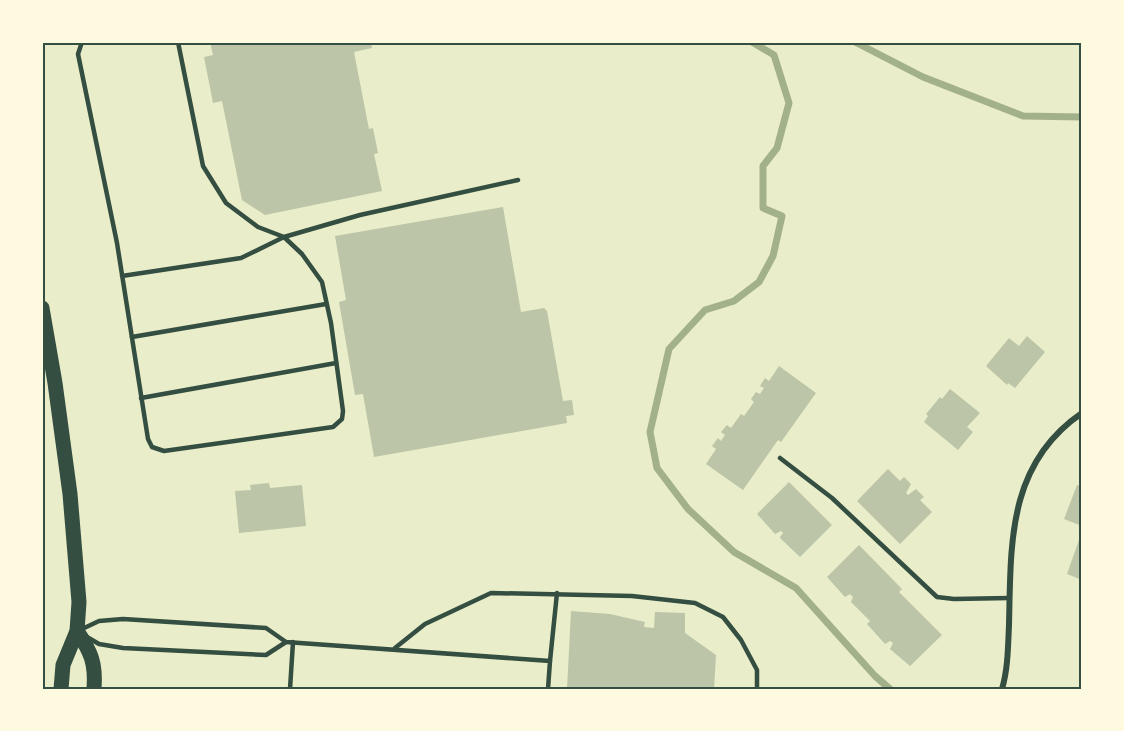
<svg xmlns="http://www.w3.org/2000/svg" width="1124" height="731" viewBox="0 0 1124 731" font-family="'Libre Baskerville',serif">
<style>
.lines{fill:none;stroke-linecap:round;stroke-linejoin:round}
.stream{stroke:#a3b18a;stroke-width:7}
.building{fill:#bcc5a7}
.service{stroke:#344e41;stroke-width:4.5}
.minor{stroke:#344e41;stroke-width:6}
.primary{stroke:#344e41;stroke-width:15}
.neatline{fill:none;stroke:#344e41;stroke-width:2}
</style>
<rect width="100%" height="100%" fill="#e9edc9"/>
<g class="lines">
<g class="stream">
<path d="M752,42L774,55L789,103L777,148L763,166V208L782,216L773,256L759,282L734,301L705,310L669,349L650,432L657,468L688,509L734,552L796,588L875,676L890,689"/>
<path d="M855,42L923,77L1023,116L1082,117"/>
</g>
</g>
<g class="building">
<path d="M210,42H371L372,48L354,52L369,129L373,128L378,153L374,154L382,191L265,215L242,200L222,101L213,103L204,57L213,55Z"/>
<path d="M503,207L521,312L544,308L547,311L563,401L572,400L574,415L566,416L567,423L374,457L363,394L355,395L339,302L346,300L335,236Z"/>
<path d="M1027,336L1045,352L1015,388L1008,383L1007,385L986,366L1009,338L1019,346Z"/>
<path d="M779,366L816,393L781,442L778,440L743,490L706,464L716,449L712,446L718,438L721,441L725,435L721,432L727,425L731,428L741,414L744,416L754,402L751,399L756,392L760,394L764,388L760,386L765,378L769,381Z"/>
<path d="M950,389L980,413L967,427L973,432L958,450L924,422L928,416L926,414L940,397L942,399Z"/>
<path d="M888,469L900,481L904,477L911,484L906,493L908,495L916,489L924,497L920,500L932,512L900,544L857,501Z"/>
<path d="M789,482L832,525L800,557L781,539L780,537L783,533L781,531L775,534L757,514Z"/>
<path d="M269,483L270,488L302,485L306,526L239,533L235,491L251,490L250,485Z"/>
<path d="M1077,485L1082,487V526L1064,519Z"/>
<path d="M1079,540L1082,541V580L1067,574Z"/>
<path d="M859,545L902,589L899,592L942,635L910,666L890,649L893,643L890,641L885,644L867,624L870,621L851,602L853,597L850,594L845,597L827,577Z"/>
<path d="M571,611L610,614L645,622L644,627L654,628L655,612L685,613V633L716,655L714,689H567Z"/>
</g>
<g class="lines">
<g class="service">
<path d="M82,42L78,54L117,243L148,439L152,447L164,451L333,427L342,419L343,411L331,323L322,282L302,254L284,237L241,258L122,276"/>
<path d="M178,42L203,166L226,203L258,227L284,237L360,215L518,180"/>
<path d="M132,337L326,304"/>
<path d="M141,398L336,363"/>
<path d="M780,458L832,498L937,597L954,599L1009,598"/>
<path d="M80,630L99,621L123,619L266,628L286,642L550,661L548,689"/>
<path d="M87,637L99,644L123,648L266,655L286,642"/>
<path d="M395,648L425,624L491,593L632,596L695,603L723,617L741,640L757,670V689"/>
<path d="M550,661L557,593"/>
<path d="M290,689L293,642"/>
</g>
<path class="minor" d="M1002,689C1008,669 1008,646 1009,625C1011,544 1007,464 1082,413"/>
<g class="primary">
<path d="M42,308L55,383L70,494L79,602L77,631L63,665L61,689"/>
<path d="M77,631C91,652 96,663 94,689"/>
</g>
</g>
<rect width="1124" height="731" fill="none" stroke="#fefae0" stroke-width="87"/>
<rect x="44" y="44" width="1036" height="644" class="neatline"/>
</svg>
